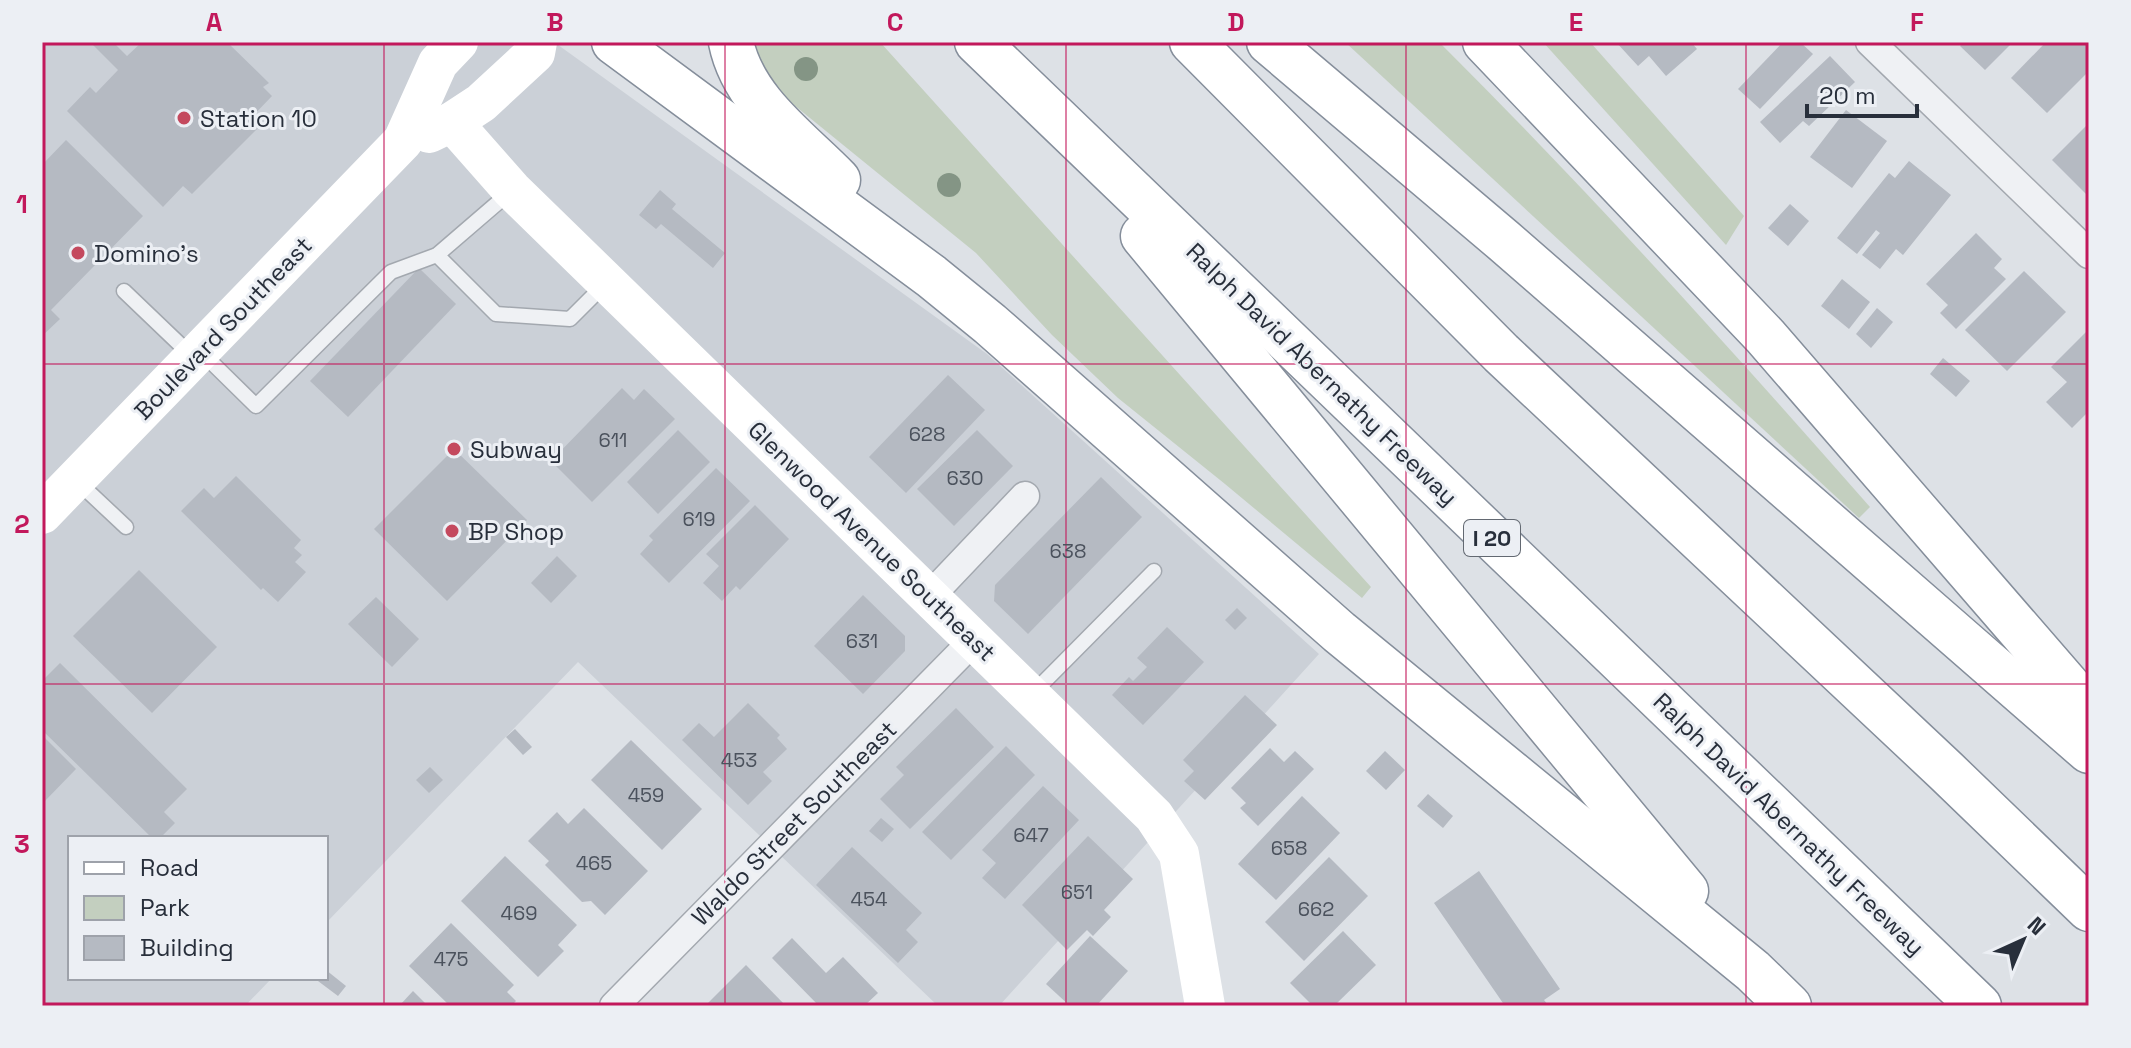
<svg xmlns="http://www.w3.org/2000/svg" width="2131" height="1048" viewBox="0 0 2131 1048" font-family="'Space Grotesk',sans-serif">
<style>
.built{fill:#cbd0d7}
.green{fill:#c3cfbf}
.building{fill:#b5bac2}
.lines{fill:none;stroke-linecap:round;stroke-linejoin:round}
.lane-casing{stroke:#a3a8af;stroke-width:17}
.street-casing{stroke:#a3a8af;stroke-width:31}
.highway-casing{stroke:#858e9b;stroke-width:47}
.lane{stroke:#eff1f4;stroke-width:14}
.street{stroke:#eff1f4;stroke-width:28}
.secondary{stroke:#fff;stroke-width:40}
.highway{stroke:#fff;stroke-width:44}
.tree{fill:#849585}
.grid{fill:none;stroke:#c2185b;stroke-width:2;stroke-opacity:0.55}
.poi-dot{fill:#c4495e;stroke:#eceff4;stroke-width:3}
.labels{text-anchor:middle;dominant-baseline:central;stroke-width:6;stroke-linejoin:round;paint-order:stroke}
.number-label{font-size:20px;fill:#4b525d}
.shield{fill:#eceff4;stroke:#636972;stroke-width:2}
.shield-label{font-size:22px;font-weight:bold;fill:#282f3b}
.poi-label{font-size:24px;fill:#282f3b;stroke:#eceff4;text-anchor:start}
.street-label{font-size:24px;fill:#282f3b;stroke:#eceff4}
.neatline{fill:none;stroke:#c2185b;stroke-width:3}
.grid-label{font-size:26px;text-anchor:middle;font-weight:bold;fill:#c2185b}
</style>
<rect width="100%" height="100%" fill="#dde1e6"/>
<path class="built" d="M42,42H554L987,354L1319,654L999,1006H938L578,662L326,923V838H70V978H272L245,1006H42Z"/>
<g class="green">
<path d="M754,42H880L1371,587L1362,598L1225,484L1118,398L1052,335L976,253L778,92L754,55Z"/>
<path d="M1345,42H1439C1589,191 1731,349 1870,507L1859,518Z"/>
<path d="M1543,42H1590L1744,216L1726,245Z"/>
</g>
<g class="building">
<path d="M90,42H113L127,56L142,42H227L269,83L263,87L272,96L251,118L260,126L192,194L183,186L163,207L67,111L90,87L96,93L118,70Z"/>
<path d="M1616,42H1691L1697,49L1666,76L1649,56L1638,66Z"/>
<path d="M1783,42H1800L1813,54L1760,109L1738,89Z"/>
<path d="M1964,42H2013L1985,70L1960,46Z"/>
<path d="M2046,42H2089V71L2047,113L2011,78Z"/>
<path d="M1830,56L1855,82L1809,126L1803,121L1780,143L1760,122Z"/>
<path d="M1846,110L1887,141L1852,188L1810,157Z"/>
<path d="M2089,123V197L2052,160Z"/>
<path d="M66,140L143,216L51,310L60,319L42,336V165Z"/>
<path d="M1909,161L1951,195L1903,255L1896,249L1880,269L1862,255L1880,233L1876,230L1857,254L1837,238L1889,173L1895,178Z"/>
<path d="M660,190L676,204L672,209L725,253L713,268L661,224L656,229L639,215Z"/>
<path d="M1790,204L1809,221L1788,246L1768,228Z"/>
<path d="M1976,233L2002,259L1994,268L2006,279L1956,329L1940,313L1948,305L1926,284Z"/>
<path d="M419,268L456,304L348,417L310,381Z"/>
<path d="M2024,271L2066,312L2007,371L1965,330Z"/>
<path d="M1842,279L1870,302L1849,329L1821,306Z"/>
<path d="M1877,308L1893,322L1871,348L1856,334Z"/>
<path d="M2089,329V411L2072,428L2046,402L2067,382L2051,367Z"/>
<path d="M1943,358L1970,381L1956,397L1930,374Z"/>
<path d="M948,375L985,410L906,493L869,457Z"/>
<path d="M622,388L634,400L644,389L675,419L592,502L551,461Z"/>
<path d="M678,430L710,462L658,514L627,482Z"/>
<path d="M977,430L1013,466L954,526L917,489Z"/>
<path d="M454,449L527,520L447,601L374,529Z"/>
<path d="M716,468L750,501L669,583L640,554L653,540L649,536Z"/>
<path d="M236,476L301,540L294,548L302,555L295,562L306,572L278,602L263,588L261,590L181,511L204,488L214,498Z"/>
<path d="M1101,477L1142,517L1028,634L994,601L995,585Z"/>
<path d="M755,505L789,539L740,590L736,586L722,601L703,583L719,566L706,554Z"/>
<path d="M557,556L577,576L551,603L531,583Z"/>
<path d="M139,570L217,647L152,713L73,636Z"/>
<path d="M863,595L905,636V651L863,694L814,646Z"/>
<path d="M376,597L419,639L392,667L348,624Z"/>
<path d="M1237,608L1247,618L1235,630L1225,620Z"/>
<path d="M1167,627L1204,662L1143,725L1112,695L1129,677L1133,681L1147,667L1137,658Z"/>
<path d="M60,663L187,789L164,812L175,823L160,838H152L42,730V681Z"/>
<path d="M1245,695L1277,725L1205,800L1184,781L1194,771L1183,760Z"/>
<path d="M748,703L780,735L777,738L787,749L763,772L772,781L748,805L682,740L699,723L714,737Z"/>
<path d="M956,708L994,747L910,829L880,799L904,775L896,767Z"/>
<path d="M515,729L532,747L523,755L506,737Z"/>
<path d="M42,735L76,769L42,804Z"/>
<path d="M631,740L702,809L662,850L591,780Z"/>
<path d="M1006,746L1035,775L951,860L922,832Z"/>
<path d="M1270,748L1284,762L1295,751L1314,769L1258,826L1240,808L1246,803L1231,788Z"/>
<path d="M1385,751L1405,770L1386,790L1366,771Z"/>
<path d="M430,767L443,780L429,793L416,780Z"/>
<path d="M1043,786L1079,820L1005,899L982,878L996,863L982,850Z"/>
<path d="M1428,794L1453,816L1443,828L1417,806Z"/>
<path d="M1302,796L1340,833L1276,900L1238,864Z"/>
<path d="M584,808L648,871L605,915L591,901L582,902L545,865L549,861L528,841L557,812L568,824Z"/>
<path d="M881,818L894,829L882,842L869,831Z"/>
<path d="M1088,836L1133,879L1104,910L1111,917L1093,936L1087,930L1067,950L1022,905Z"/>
<path d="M852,847L922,913L906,930L918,942L898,963L816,885Z"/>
<path d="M505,856L577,925L558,945L564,951L538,977L461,901Z"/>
<path d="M1329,857L1368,896L1304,961L1265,922Z"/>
<path d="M1479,871L1560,989L1544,1000L1548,1005L1546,1006H1505L1434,903Z"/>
<path d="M451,923L514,985L507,992L516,1001L511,1006H450L409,966Z"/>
<path d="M1343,931L1376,965L1334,1006H1313L1290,983Z"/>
<path d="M1090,936L1128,971L1096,1006H1070L1046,984Z"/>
<path d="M792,938L826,973L843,957L878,993L864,1006H819L772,958Z"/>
<path d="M746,965L786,1006H705Z"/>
<path d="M326,970L346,986L338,996L314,978H326Z"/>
<path d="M413,991L428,1006H399Z"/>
</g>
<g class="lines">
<g class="lane-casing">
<g id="lane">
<path d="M437,255L496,314L570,319L606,283"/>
<path d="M124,291L193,357"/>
<path d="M201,352L256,406L391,272L437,255L509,193"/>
<path d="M77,481L126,527"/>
<path d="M1033,693L1154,571"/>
</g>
</g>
<g class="street-casing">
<g id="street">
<path d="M1870,42L2089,254"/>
<path d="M929,597L1025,496"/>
<path d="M614,1006L974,640"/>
</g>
</g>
<g class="highway-casing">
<g id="highway">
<path d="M614,42L931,276L990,324L1339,632L1753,971L1789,1006"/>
<path d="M731,42C743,101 798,139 838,180"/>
<path d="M977,42L1979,1006"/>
<path d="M1192,42L1501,353L1946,771L2089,909"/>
<path d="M1269,42L1504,241L2089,751"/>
<path d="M1485,42L1765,336L2089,710"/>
<path d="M1143,236L1686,891"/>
</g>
</g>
<use href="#lane" class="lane"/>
<use href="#street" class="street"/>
<g class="secondary">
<path d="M452,122L512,190L1154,816L1179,854L1205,1006"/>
<path d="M429,133L452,122L481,103L535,53L537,42"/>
<path d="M42,514L403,141L438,63L458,42"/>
</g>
<use href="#highway" class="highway"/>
</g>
<g class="tree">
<circle cx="806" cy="69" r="12"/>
<circle cx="949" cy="185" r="12"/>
</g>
<path class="grid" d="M384,42V1006M725,42V1006M1066,42V1006M1406,42V1006M1746,42V1006M42,364H2089M42,684H2089"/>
<g class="poi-dot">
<circle cx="184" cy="118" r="8"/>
<circle cx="78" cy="253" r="8"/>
<circle cx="454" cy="449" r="8"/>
<circle cx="452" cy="531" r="8"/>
</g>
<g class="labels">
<g class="number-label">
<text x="927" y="434">628</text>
<text x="613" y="440">611</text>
<text x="965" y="478">630</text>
<text x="699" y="519">619</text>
<text x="1068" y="551">638</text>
<text x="862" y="641">631</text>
<text x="739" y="760">453</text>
<text x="646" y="795">459</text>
<text x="1031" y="835">647</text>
<text x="1289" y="848">658</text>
<text x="594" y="863">465</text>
<text x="1077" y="892">651</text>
<text x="869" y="899">454</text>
<text x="1316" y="909">662</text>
<text x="519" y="913">469</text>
<text x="451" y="959">475</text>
</g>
<rect class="shield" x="1464" y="520" width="56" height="36" rx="6"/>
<g class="shield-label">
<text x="1492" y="538">I 20</text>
</g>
<g class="poi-label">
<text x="200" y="118">Station 10</text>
<text x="94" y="253">Domino's</text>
<text x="470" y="449">Subway</text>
<text x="468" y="531">BP Shop</text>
</g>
<g class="street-label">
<text transform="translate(223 328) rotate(-46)">Boulevard Southeast</text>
<text transform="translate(1322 374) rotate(44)">Ralph David Abernathy Freeway</text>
<text transform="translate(872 541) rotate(44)">Glenwood Avenue Southeast</text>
<text transform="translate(794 823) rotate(-45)">Waldo Street Southeast</text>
<text transform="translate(1789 824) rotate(44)">Ralph David Abernathy Freeway</text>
</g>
</g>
<rect width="2131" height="1048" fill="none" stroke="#eceff4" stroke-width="88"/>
<rect x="68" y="836" width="260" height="144" fill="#eceff4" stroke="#9ea2aa" stroke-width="2"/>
<rect x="84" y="862" width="40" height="12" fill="#ffffff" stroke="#9ea2aa" stroke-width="2"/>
<text x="140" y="876" font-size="24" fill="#282f3b">Road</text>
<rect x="84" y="896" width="40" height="24" fill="#c3cfbf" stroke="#9ea2aa" stroke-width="2"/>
<text x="140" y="916" font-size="24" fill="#282f3b">Park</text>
<rect x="84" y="936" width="40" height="24" fill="#b5bac2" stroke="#9ea2aa" stroke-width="2"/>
<text x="140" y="956" font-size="24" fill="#282f3b">Building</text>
<g transform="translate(2023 940) rotate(44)" stroke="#eceff4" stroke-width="6" paint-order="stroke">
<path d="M0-6L14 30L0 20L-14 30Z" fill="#282f3b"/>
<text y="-12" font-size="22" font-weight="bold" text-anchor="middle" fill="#282f3b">N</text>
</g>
<path d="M1807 104v12h110v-12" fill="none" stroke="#282f3b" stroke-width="4"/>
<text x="1819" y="104" font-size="24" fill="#282f3b" stroke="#eceff4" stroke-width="6" paint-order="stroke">20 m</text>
<rect x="44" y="44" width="2043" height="960" class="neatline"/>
<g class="grid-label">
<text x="214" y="31">A</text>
<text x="555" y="31">B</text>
<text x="895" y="31">C</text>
<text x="1236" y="31">D</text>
<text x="1576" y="31">E</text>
<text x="1917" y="31">F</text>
<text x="22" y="213">1</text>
<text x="22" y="533">2</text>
<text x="22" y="853">3</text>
</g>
</svg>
